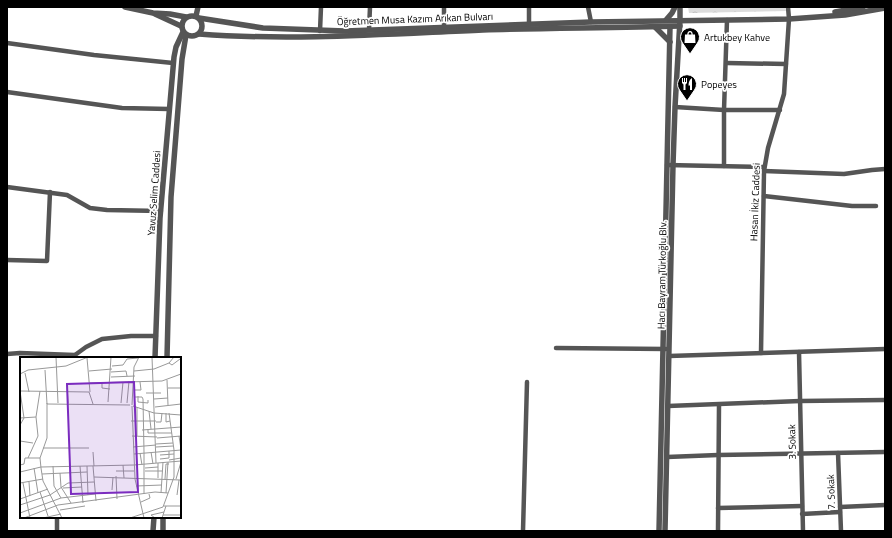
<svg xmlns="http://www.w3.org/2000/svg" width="892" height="538" viewBox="0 0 892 538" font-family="'Titillium Web',sans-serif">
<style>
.park{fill:url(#park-crowns)}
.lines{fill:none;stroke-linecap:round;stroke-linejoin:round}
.minor{stroke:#555;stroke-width:4.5}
.tertiary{stroke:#555;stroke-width:5.5}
.labels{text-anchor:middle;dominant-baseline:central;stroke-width:3.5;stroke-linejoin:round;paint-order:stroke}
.street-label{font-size:10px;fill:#000;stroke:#fff}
.poi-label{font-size:10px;fill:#000;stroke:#fff;text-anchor:start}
.inset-road{fill:none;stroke:#999;stroke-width:1}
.view{fill:#7b2cbf;fill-opacity:0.15;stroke:#7b2cbf;stroke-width:2}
.inset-edge{fill:none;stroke:#000;stroke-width:2}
</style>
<defs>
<pattern id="park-crowns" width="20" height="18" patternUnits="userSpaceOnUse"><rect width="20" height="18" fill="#dcdcdc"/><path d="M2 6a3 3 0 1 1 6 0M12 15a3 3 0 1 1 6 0" fill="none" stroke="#bbb"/></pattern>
</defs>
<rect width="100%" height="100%" fill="#fff"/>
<path class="park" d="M688,7H785L786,11L689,13Z"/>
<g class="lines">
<g class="minor">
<path d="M588,7L591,22"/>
<path d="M529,24V7"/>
<path d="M444,27V7"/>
<path d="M369,30L370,7"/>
<path d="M320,31L321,7"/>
<path d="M7,43L94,55L173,63"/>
<path d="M727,63L786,64"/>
<path d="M7,92L122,108L169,109"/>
<path d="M675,107L724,110H780"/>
<path d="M667,165L764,167"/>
<path d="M724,166V110L727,20"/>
<path d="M764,171L844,174L872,170L885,169"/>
<path d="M7,187L67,195L90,208L107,210L161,211"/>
<path d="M764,196L852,206H876"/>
<path d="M7,260L47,261L50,192"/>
<path d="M556,348L666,349"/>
<path d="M799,352L803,531"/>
<path d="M761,353L764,171L768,148L784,94L789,19L788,7"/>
<path d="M7,354L20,353L75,355"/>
<path d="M669,356L885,349"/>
<path d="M74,358L75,355L86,347L102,339L131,336H156"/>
<path d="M668,406L800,401L885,400"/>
<path d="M838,453L841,531"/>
<path d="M667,457L718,455L885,452"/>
<path d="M840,507L885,505"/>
<path d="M718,508L802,506"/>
<path d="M802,514L840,512"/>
<path d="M57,531V517"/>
<path d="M523,531L527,382"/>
<path d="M718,531L719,405"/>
</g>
<g class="tertiary">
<path d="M125,7L153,13L170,14L186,17"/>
<path d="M835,12L863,7"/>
<path d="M155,14L181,26"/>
<circle cx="192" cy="26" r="10"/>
<path d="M196,16L198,7"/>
<path d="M199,18L263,28L345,31L591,22L789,19L845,15L885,8"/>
<path d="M666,20L672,13L675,7"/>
<path d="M655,27L670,42"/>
<path d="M199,34C293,41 388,34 483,30C549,28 614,28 680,26"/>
<path d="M155,358L160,218L174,57L176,47L183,32"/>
<path d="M167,358L171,197L182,59L186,35"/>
<path d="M153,531L154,517"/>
<path d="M163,531V517"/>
<path d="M659,531L670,27"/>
<path d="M665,531L673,165L675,107L680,20V7"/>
</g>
</g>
<defs>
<g id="shop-pin" transform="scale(1)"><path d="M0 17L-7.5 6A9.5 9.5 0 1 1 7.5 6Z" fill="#000" stroke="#fff"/><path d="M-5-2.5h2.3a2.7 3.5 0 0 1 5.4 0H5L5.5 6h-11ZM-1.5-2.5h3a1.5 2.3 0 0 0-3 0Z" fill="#fff"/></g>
<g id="restaurant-pin" transform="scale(1)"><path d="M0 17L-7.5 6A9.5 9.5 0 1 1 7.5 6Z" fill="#000" stroke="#fff"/><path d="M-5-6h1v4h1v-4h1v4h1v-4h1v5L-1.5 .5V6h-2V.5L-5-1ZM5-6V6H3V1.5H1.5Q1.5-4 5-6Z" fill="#fff"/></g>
</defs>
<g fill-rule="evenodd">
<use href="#shop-pin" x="690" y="37"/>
<use href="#restaurant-pin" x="687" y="84"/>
</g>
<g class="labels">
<g class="street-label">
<text transform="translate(415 19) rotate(-2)">Öğretmen Musa Kazım Arıkan Bulvarı</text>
<text transform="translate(154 193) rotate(-86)">Yavuz Selim Caddesi</text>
<text transform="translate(755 202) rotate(-88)">Hasan İkiz Caddesi</text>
<text transform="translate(662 275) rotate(-89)">Hacı Bayram Türkoğlu Blv.</text>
<text transform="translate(792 442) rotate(-91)">3. Sokak</text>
<text transform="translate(831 492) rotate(-92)">7. Sokak</text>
</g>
<g class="poi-label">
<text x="704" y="37">Artukbey Kahve</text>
<text x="701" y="84">Popeyes</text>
</g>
</g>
<g transform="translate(20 357)">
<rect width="161" height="161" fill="#fff"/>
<path class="inset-road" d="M36,0L38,46M132,0L136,106M67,1L70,35M149,6L152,8L160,2M92,9L103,8L107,2L118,1M25,13L27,47L110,48M69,14L92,12M114,14L134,12L149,6L154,0M91,15L106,14L107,19M5,16L9,35M0,17L8,13L46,9L68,0M91,20L115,19M147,23L148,48M82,25V31L90,32M47,26L48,46M70,26L142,24L161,17M148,31H161M114,33H121L120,25M0,34L69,35L73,47M0,34L4,61L0,68M20,34L16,60L18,79L8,101H20M126,36H141M118,39V45L128,46V43M114,40H122L123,42L124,95M134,42L148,41M88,45L91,0M27,46V81L20,101L21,111L23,124L42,161M101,46L103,25M107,46L109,24M112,48L114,10L119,0M112,49L115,122L124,161M113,49L134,56L161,58M135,50L161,47M129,54L131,72M146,56V65L150,64M149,56L154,93V120M0,61L16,60M111,64H136M136,65H141L142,56M128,72V76H152M122,73L161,70M112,79L137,80M117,79V50M159,79L161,92M137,81L161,79M0,84L13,86M136,87L153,86M113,90L136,88M136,90L153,89M23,91H69M73,95L74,109M124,95V137M131,95L133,107M120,96L122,108M114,97L161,93M140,98L154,97M140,102L149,101V94M149,103L161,101M0,108L4,107L5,101H8M103,108L104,121M33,109L34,129L41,141M60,109L63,146M67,109L68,138M73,109L76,144M14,111L18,136M125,111L138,110M96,114H114M125,114H143M0,115L21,110L114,108L161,104M40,116L41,130L51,146M22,117L67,115M96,119L97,142M74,120L161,123M138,121V106M145,122L146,107H149M156,122L161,105M9,125L10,139M0,126L23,122M3,126L10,161M116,129L142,128M43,131L62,130M92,133L93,120M20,135L28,159M141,136L143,105M146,136L148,105M157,138L159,123M0,142L28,132M121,145L130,141L129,137M0,148L30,138L48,126L74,125M144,149H161M40,153L65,149M0,156L41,141L75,137M143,158H161M4,161L38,148L135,135L148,136M23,161L41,157M110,161L143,150L154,120M135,161L131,158L144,155M142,161L146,149"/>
<path class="view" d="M114,25L118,135L51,137L47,27Z"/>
<rect width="161" height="161" class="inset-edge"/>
</g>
<rect width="892" height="538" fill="none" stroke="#000000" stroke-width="16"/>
</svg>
